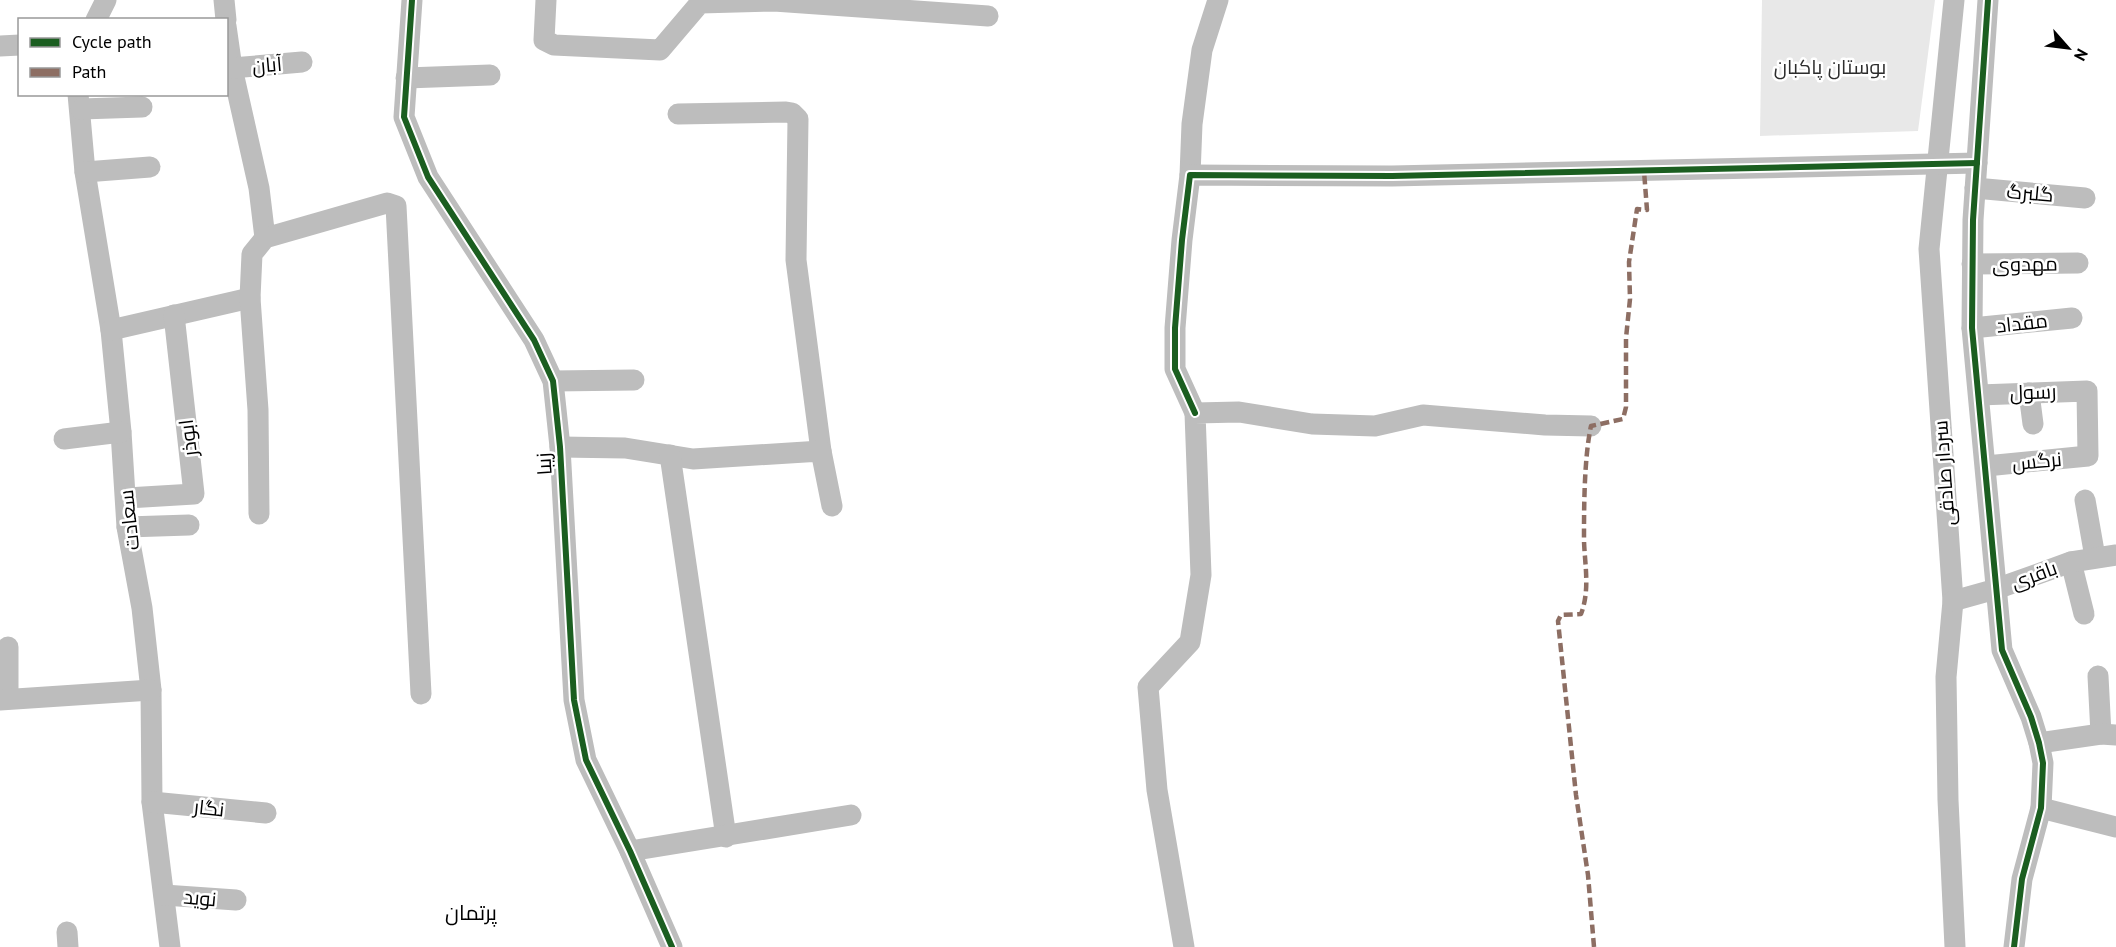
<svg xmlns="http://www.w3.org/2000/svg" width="2116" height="947" viewBox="0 0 2116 947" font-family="'PT Sans',Cairo,sans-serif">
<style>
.green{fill:#e8e8e8}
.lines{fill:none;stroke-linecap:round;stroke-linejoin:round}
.minor{stroke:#bdbdbd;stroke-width:21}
.quiet{stroke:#8d6e63;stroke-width:4.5;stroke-dasharray:9 4.5;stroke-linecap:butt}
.cycleway-casing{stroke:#fff;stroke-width:10}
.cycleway{stroke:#1b5e20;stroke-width:6}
.labels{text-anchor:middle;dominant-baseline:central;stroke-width:5;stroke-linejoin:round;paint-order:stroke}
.street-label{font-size:20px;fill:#000;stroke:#fff}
.park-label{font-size:20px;fill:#2d2d2d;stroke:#fff}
.neighbourhood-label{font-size:21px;fill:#000;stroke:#fff}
</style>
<rect width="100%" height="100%" fill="#fff"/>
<path class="green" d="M1762,0H1935L1918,131L1760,136Z"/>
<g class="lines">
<g class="minor">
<path d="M224,0L226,20"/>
<path d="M412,0L404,117L428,177L534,340L553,381L560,447L574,700L586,760L630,851L672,947"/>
<path d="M546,0L544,40L554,45L660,50L700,3L774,1L988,16"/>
<path d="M1954,0L1929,249L1953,601L1946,677L1948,800L1955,947"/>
<path d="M1988,0L1973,220L1972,328L2002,650L2031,717L2039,743L2043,763L2041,808L2022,879L2014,947"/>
<path d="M96,20L106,0"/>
<path d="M226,26L232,68L259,188L265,238"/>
<path d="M0,46L20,45"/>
<path d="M232,68L302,62"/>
<path d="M406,78L490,75"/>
<path d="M78,94L85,172L111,330L121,432L127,527L142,608L151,690L152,802L170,947"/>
<path d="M81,109L142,107"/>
<path d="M678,114L786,112L792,113L798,119L796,260L821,451"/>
<path d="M85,172L150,167"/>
<path d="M1190,175L1192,124L1202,50L1218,0"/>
<path d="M1975,188L2085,198"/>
<path d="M1972,264L2078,263"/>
<path d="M1972,328L2072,318"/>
<path d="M111,330L250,298"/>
<path d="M553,381L634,380"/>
<path d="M2029,393L2033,424"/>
<path d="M1979,395L2087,391L2088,456L1986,466"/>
<path d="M1195,413L1175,369V328L1182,240L1190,175L1392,176L1977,163"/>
<path d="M64,439L121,432"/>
<path d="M560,447L625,448L693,459L821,451L832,506"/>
<path d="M670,455L726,837"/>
<path d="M127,498L194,494L174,315"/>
<path d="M2085,500L2095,557"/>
<path d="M259,514L258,410L250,298L252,254L265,238L387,203L396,206L421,694"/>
<path d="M127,527L189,525"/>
<path d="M2071,562L2084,614"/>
<path d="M1953,601L1996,589L2071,562L2116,555"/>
<path d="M8,647V699"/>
<path d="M2098,676L2101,734"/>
<path d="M0,700L151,690"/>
<path d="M2039,743L2101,734L2116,735"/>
<path d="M152,802L266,813"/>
<path d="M2041,808L2116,827"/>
<path d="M630,851L851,815"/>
<path d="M164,895L236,900"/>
<path d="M67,932L68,947"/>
<path d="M1184,947L1157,790L1148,687L1190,642L1201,575L1195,413L1239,412L1312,424L1375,426L1423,415L1545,425L1591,426"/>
</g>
<path class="quiet" d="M1594,947L1588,875L1576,795L1558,621L1561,615L1581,614C1590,590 1585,567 1584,541C1584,507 1584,459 1591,426L1623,419L1626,407V338L1630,299L1629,262L1637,209L1647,210L1644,171"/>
<g class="cycleway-casing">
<g id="cycleway">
<path d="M412,0L404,117L428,177L534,340L553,381L560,447L574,700L586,760L630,851L672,947"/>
<path d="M1988,0L1973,220L1972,328L2002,650L2031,717L2039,743L2043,763L2041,808L2022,879L2014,947"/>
<path d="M1195,413L1175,369V328L1182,240L1190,175L1392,176L1977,163"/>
</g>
</g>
<use href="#cycleway" class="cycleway"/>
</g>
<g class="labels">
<g class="street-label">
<text transform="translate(267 65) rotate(-5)">آبان</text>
<text transform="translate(2030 193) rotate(5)">گلبرگ</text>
<text transform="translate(2025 264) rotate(-1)">مهدوی</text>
<text transform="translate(2022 323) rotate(-6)">مقداد</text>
<text transform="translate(2033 392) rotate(-2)">رسول</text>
<text transform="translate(188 438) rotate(-97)">ابوذر</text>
<text transform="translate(2037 461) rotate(-5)">نرگس</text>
<text transform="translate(544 464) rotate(-94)">زیبا</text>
<text transform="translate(1944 473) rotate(-94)">سردار صادقی</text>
<text transform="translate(129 520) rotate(-96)">سعادت</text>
<text transform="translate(2034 575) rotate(-20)">باقری</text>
<text transform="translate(209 808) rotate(6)">نگار</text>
<text transform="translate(200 898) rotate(5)">نوید</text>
</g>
<g class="park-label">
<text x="1830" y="67">بوستان پاکبان</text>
</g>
<g class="neighbourhood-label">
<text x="471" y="912">پرتمان</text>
</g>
</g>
<rect x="18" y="18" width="210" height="78" fill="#ffffff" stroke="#999999" stroke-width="1.5"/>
<rect x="30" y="38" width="30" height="9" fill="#1b5e20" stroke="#999999" stroke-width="1.5"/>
<text x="72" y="48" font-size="18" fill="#000000">Cycle path</text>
<rect x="30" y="68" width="30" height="9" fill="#8d6e63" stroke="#999999" stroke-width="1.5"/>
<text x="72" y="78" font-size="18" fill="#000000">Path</text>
<g transform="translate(2068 48) rotate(118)" stroke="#ffffff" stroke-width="4.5" paint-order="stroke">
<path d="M0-4.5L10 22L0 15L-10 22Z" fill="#000000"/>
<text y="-9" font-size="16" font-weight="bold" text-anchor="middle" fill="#000000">N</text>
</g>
</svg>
